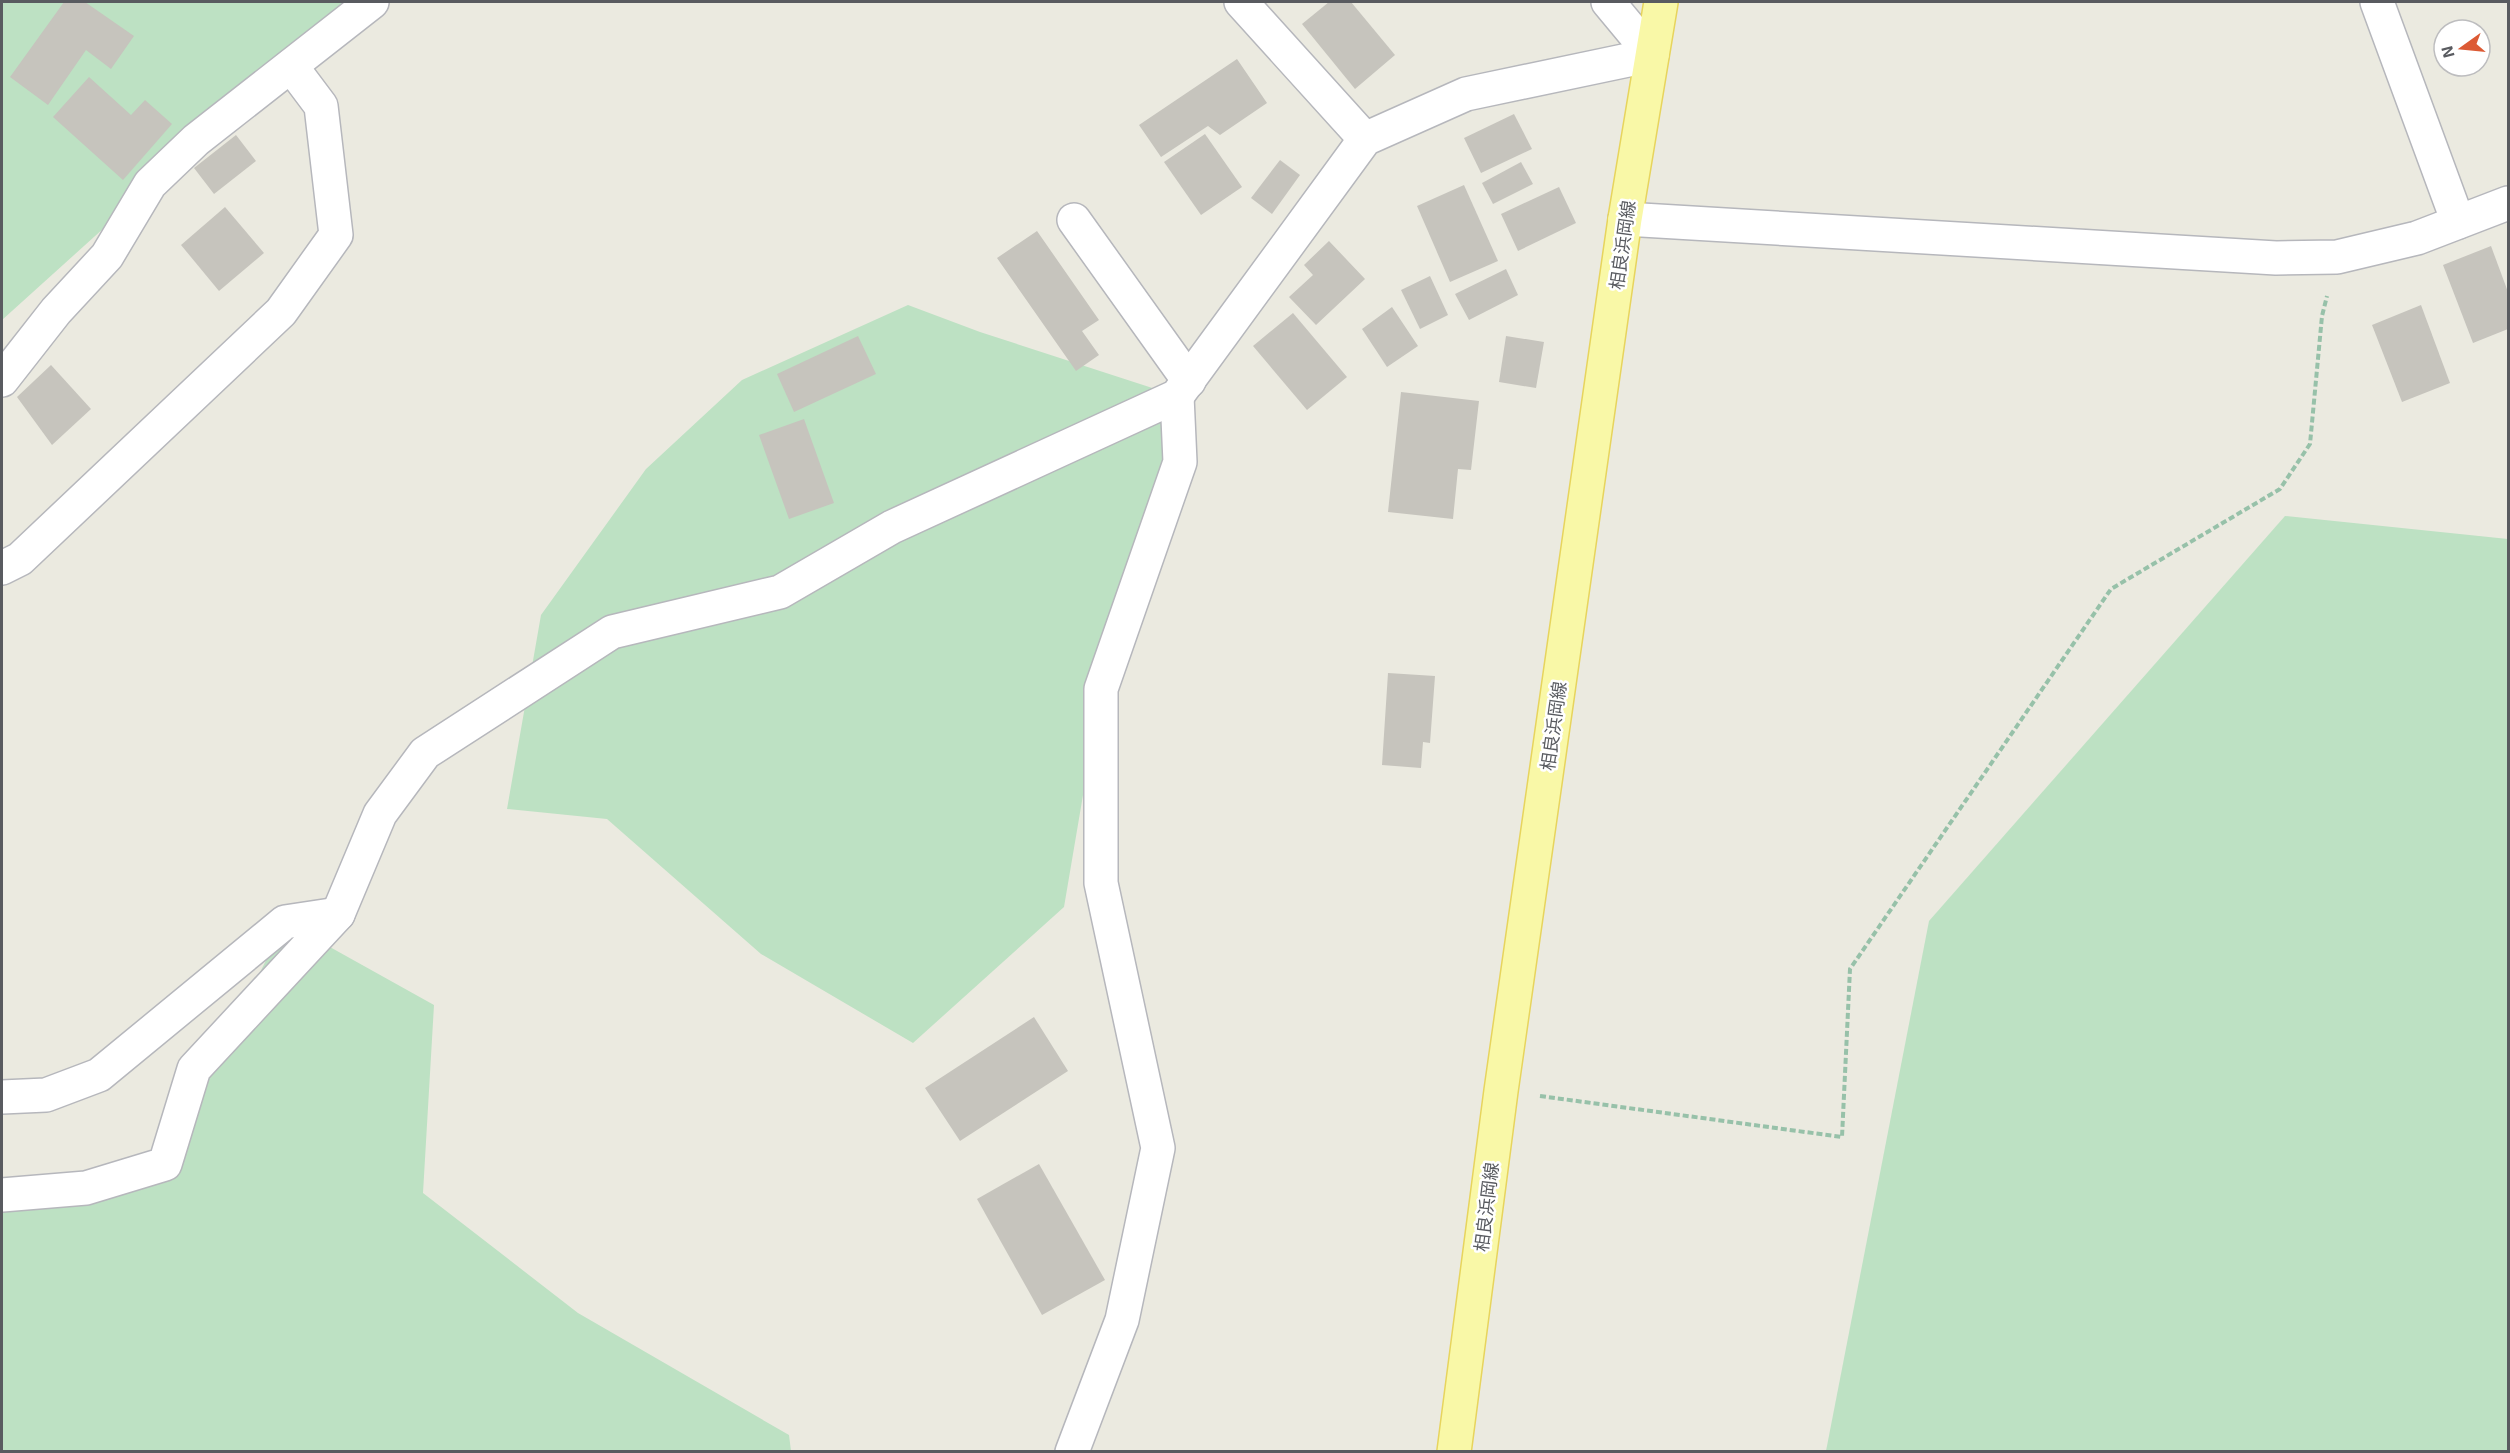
<svg xmlns="http://www.w3.org/2000/svg" width="2510" height="1453" viewBox="0 0 2510 1453" font-family="'Exo 2','Noto Sans JP',sans-serif">
<style>
.green{fill:#bde1c3}
.building{fill:#c6c4bd}
.lines{fill:none;stroke-linecap:round;stroke-linejoin:round}
.minor-casing{stroke:#b6b7bc;stroke-width:36}
.major-casing{stroke:#e7d45d;stroke-width:36}
.path{stroke:#97c1a9;stroke-width:4;stroke-dasharray:6 3;stroke-linecap:butt}
.minor{stroke:#fff;stroke-width:33}
.major{stroke:#f9f8a7;stroke-width:33}
.labels{text-anchor:middle;dominant-baseline:central;stroke-width:5;stroke-linejoin:round;paint-order:stroke}
.street-label{font-size:18px;fill:#595b60;stroke:#fff}
</style>
<rect width="100%" height="100%" fill="#ebeae0"/>
<g class="green">
<path d="M2,2H372L238,107L2,320Z"/>
<path d="M908,305L980,332L1177,396L1166,503L1101,689L1064,907L913,1043L761,954L607,819L507,809L541,615L646,469L742,380Z"/>
<path d="M2285,516L2508,539V1451H1826L1929,921Z"/>
<path d="M285,922L434,1005L423,1193L578,1313L789,1435L791,1451L2,1452V1193L165,1164Z"/>
</g>
<g class="building">
<path d="M64,2H85L134,36L111,69L86,50L48,105L10,77Z"/>
<path d="M1329,2H1351L1395,55L1355,89L1302,24Z"/>
<path d="M1237,59L1267,103L1220,135L1208,126L1161,157L1139,125Z"/>
<path d="M89,77L131,115L145,100L172,124L123,180L53,117Z"/>
<path d="M1514,114L1532,149L1481,173L1464,138Z"/>
<path d="M1205,134L1242,187L1201,215L1164,162Z"/>
<path d="M236,135L256,161L214,194L194,168Z"/>
<path d="M1280,160L1300,175L1272,214L1251,198Z"/>
<path d="M1521,162L1533,184L1493,204L1482,183Z"/>
<path d="M1464,185L1498,261L1450,282L1417,206Z"/>
<path d="M1559,187L1576,223L1518,251L1501,214Z"/>
<path d="M225,207L264,253L219,291L181,245Z"/>
<path d="M1037,231L1099,320L1082,331L1099,355L1076,371L997,258Z"/>
<path d="M1329,241L1365,279L1316,325L1289,297L1313,275L1304,265Z"/>
<path d="M2491,246L2508,292V329L2473,343L2443,265Z"/>
<path d="M1506,269L1518,295L1469,320L1455,294Z"/>
<path d="M1430,276L1448,315L1420,329L1401,290Z"/>
<path d="M2421,305L2450,383L2402,402L2372,325Z"/>
<path d="M1392,307L1418,346L1387,367L1362,329Z"/>
<path d="M1293,313L1347,377L1307,410L1253,346Z"/>
<path d="M858,336L876,374L794,412L777,374Z"/>
<path d="M1506,336L1544,342L1536,388L1499,382Z"/>
<path d="M51,365L91,409L52,445L17,397Z"/>
<path d="M1401,392L1479,401L1471,470L1458,469L1453,519L1388,512Z"/>
<path d="M804,419L834,503L789,519L759,435Z"/>
<path d="M1388,673L1435,676L1430,743L1423,742L1421,768L1382,765Z"/>
<path d="M1034,1017L1068,1071L960,1141L925,1088Z"/>
<path d="M1039,1164L1105,1280L1042,1315L977,1199Z"/>
</g>
<g class="lines">
<g class="minor-casing">
<g id="minor">
<path d="M1241,2L1365,139"/>
<path d="M2377,2L2458,222"/>
<path d="M1625,219L2276,258L2337,257L2417,238L2508,203"/>
<path d="M1074,220L1189,381"/>
<path d="M2,380L56,311L107,256L150,184L196,140L372,2"/>
<path d="M2,568L20,559L281,312L336,235L321,106L291,66"/>
<path d="M2,1097L46,1095L99,1075L285,922L338,914"/>
<path d="M2,1195L86,1188L165,1164L194,1069L338,914L380,814L425,753L612,632L780,592L892,527L1177,396L1365,139L1466,94L1652,55L1608,2"/>
<path d="M1072,1452L1122,1320L1158,1148L1101,883V689L1180,462L1177,396"/>
</g>
</g>
<g class="major-casing">
<path id="major" d="M1454,1452L1501,1091L1625,219L1661,2"/>
</g>
<path class="path" d="M1540,1096L1842,1137L1850,969L2111,589L2280,489L2310,444L2322,316L2327,296"/>
<use href="#minor" class="minor"/>
<use href="#major" class="major"/>
</g>
<g class="labels">
<g class="street-label">
<text transform="translate(1622 245) rotate(-82)">相良浜岡線</text>
<text transform="translate(1553 726) rotate(-82)">相良浜岡線</text>
<text transform="translate(1486 1207) rotate(-83)">相良浜岡線</text>
</g>
</g>
<rect width="2510" height="1453" fill="none" stroke="#595b60" stroke-width="6"/>
<g transform="translate(2462 48) rotate(255)"><circle r="28" fill="#ffffff" stroke="#bdbdbf" stroke-width="1.5"/>
<path d="M0-4.5L10 22L0 15L-10 22Z" fill="#dc5a34"/>
<text y="-9" font-size="16" font-weight="bold" text-anchor="middle" fill="#595b60">N</text>
</g>
</svg>
